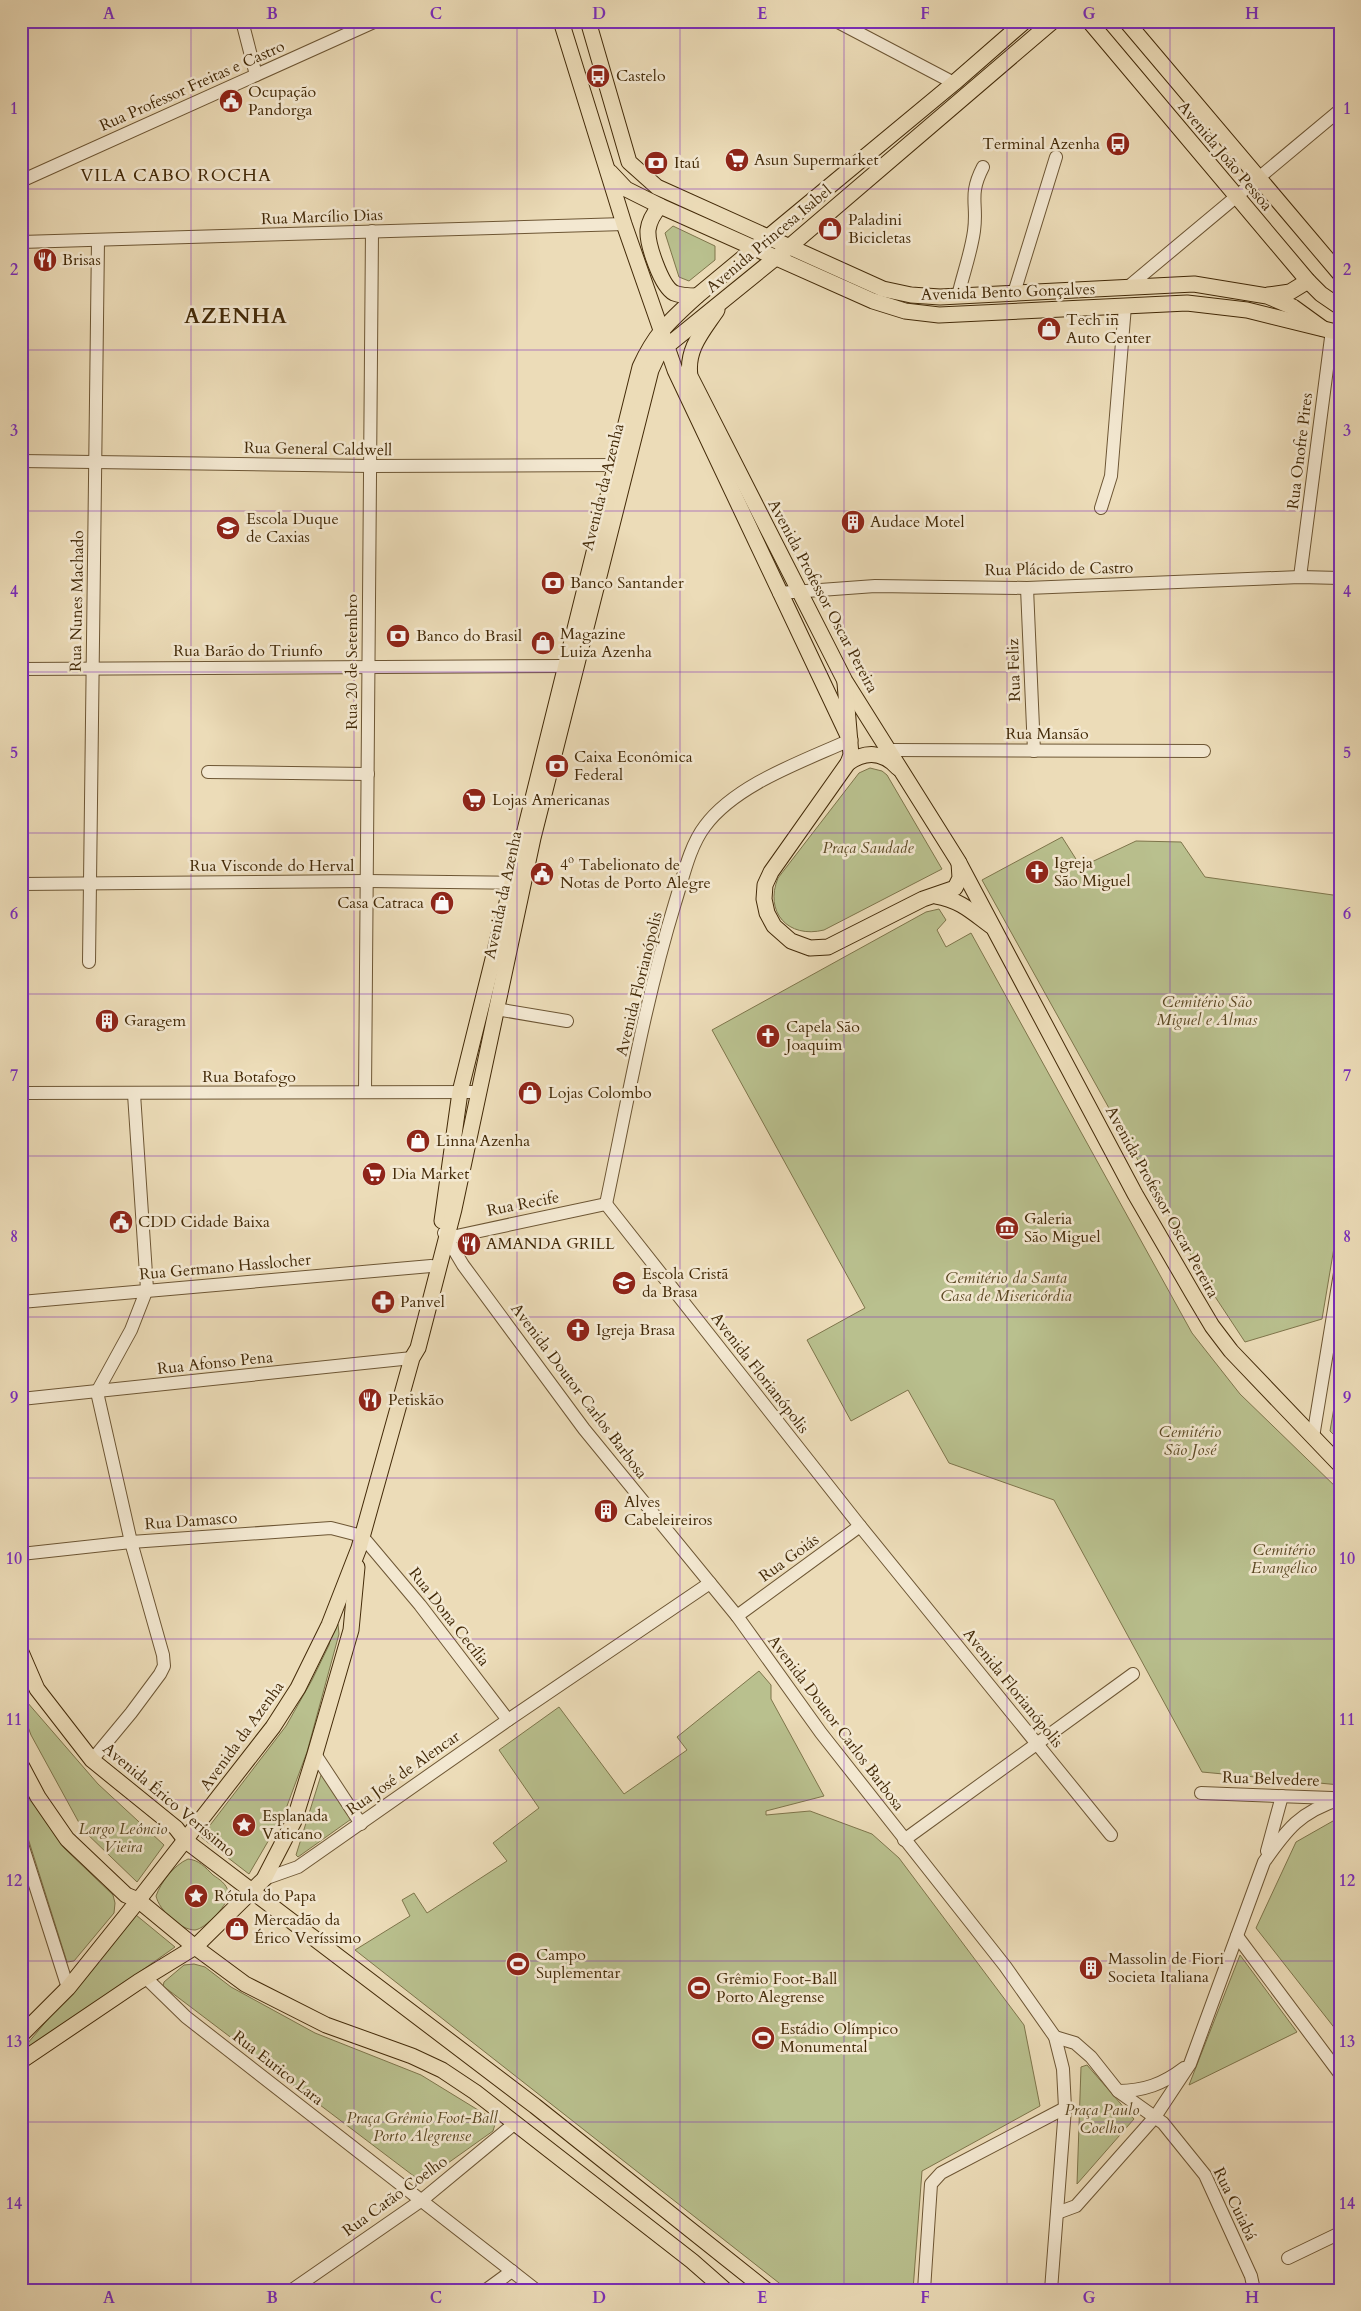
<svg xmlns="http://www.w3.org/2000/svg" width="1361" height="2311" viewBox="0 0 1361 2311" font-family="Cardo,serif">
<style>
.green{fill:#b9c08e;stroke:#7e754b}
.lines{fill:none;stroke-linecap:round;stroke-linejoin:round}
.minor-casing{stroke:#6d5634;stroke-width:14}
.major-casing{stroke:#432a08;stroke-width:17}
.minor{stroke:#f3e8d1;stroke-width:12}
.major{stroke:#ecdcb8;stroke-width:15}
.grid{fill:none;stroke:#7b2cbf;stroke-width:1;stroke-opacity:0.55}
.labels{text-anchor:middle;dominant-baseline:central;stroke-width:5;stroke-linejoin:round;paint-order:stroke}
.poi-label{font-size:16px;fill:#432a08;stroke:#f3e8d1;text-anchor:start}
.street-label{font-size:16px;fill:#432a08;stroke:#f3e8d1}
.park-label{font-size:16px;font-style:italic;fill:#5b4823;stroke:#f3e8d1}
.neighbourhood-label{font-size:18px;letter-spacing:1px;fill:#432a08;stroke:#f3e8d1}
.district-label{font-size:21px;font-weight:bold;letter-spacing:1px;fill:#432a08;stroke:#f3e8d1}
.neatline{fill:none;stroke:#7b2cbf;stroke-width:2}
.grid-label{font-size:16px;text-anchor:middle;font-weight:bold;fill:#7b2cbf}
</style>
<rect width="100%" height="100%" fill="#ecdcb8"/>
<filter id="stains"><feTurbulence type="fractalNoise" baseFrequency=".004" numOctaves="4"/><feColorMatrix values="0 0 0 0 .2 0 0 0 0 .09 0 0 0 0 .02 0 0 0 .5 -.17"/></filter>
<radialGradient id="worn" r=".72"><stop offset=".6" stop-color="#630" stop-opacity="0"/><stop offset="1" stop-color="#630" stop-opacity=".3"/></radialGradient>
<g class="green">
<path d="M673,226L715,246V260L689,281L679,277L665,233Z"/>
<path d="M870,768L882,771L887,775L942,869L824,930C788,939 764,912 778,878L859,773Z"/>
<path d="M1062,837L1081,867L1136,841L1181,842L1205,877L1340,896V1212L1322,1319L1245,1342L1208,1286L982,880Z"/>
<path d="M939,909L946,920L937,930L946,947L971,933L1192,1333L1240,1394L1340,1491V1785L1202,1772L1054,1500L949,1463L908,1390L851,1421L807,1340L865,1308L712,1030L926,912Z"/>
<path d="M1340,1372V1441L1330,1431Z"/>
<path d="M338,1624L339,1634L307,1752L284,1814L249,1874L201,1837L286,1726L312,1680L329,1645L332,1631Z"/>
<path d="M759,1671L771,1685V1699L824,1796L766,1811V1815L810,1811L872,1834L899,1858L1024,2025L1040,2106L922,2171L913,2290H788L355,1950L410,1916L402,1900L414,1893L427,1913L507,1861L493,1843L539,1808L499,1750L559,1707L624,1794L687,1750L677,1737Z"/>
<path d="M21,1690L27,1702L98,1784L164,1845L137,1882L83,1830L31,1735L21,1708Z"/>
<path d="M331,1769L361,1812L298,1857L296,1855L322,1772Z"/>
<path d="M21,1782L64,1848L113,1895L115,1903L114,1913L74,1961L67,1962L21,1816Z"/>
<path d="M1340,1817V2035L1256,1928L1296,1842Z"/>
<path d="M188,1859C199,1860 205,1867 213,1875C219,1879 227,1884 228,1892C231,1903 205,1929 195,1930C180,1930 159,1910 156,1896C161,1882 174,1865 188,1859Z"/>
<path d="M136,1915L175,1947L32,2048H26L27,2044Z"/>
<path d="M1240,1955L1297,2032L1189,2085Z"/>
<path d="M194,1964L205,1967L231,1987L315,2033L421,2075L496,2121L493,2131L427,2178L415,2177L163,1986L164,1982L184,1965Z"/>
<path d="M1087,2065L1134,2119L1077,2184L1081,2067Z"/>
</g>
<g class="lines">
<g class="minor-casing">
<g id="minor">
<path d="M242,21L256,75"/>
<path d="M836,21L954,83"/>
<path d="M21,181L376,21"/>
<path d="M21,242L624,224"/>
<path d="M1128,287L1340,110"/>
<path d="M1014,293L1056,157"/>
<path d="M958,296C963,274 971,253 974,231C978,203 968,196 983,167"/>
<path d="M21,461L370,466L615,465"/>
<path d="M1101,508L1111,476L1125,306"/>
<path d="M1300,577L1332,330"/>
<path d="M1027,588L1034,751"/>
<path d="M779,593L875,586L1027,588L1300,577L1340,578"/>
<path d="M21,669L565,666"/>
<path d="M890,750L1204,751"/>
<path d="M208,772L368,774"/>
<path d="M21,884L367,881L521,883"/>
<path d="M89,962L98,240"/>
<path d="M496,1009L567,1021"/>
<path d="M365,1092L372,231"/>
<path d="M21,1093L478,1092"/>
<path d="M606,1204L860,1526L1111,1835"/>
<path d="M606,1204C627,1104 645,1001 675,903C683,878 689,847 705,826C736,784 804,761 850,740"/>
<path d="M444,1233L463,1265L584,1429L737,1616L821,1733L1005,1966L1055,2037L1063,2069L1065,2108L1051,2290"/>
<path d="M447,1238L606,1204"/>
<path d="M21,1302L431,1266"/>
<path d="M21,1399L412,1358"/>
<path d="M1313,1437L1340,1273"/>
<path d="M21,1554L131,1542L331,1528L362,1536L420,1605L508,1720"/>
<path d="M737,1616L860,1526"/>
<path d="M315,1754L361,1824"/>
<path d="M92,1760L131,1713L160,1674L164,1666L163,1655L131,1542L97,1392L131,1330L147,1289L134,1094"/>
<path d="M1201,1793L1332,1798"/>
<path d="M904,1840L1133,1674"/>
<path d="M21,1841L68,1988"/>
<path d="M1267,1851L1282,1796"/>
<path d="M264,1879L298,1867L508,1720L710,1583"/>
<path d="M1237,1936L1340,2074"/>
<path d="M146,1978L186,2017L536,2290"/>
<path d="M1055,2037L1075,2043L1091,2057L1118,2091L1163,2123L1205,2175L1251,2276L1254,2290"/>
<path d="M1118,2091C1144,2091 1163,2084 1184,2068"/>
<path d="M1057,2213L1076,2206L1155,2117L1190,2064L1264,1862C1287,1829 1300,1812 1340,1799"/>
<path d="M1288,2258L1340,2233"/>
<path d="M292,2290L422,2200L514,2124"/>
<path d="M486,2290L512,2271"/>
<path d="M924,2290L931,2184L941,2173L1065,2108"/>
</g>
</g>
<g class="major-casing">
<g id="major">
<path d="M561,21L624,224L675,370L850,740"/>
<path d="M588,21L629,162L657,187L883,289L911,295L940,297L1194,284L1267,296L1293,307L1322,328"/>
<path d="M1089,21L1308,281L1321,294L1340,307"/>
<path d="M1126,21L1340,274"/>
<path d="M610,172L626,189L660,206L873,301L905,311L939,315L1187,303L1247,310L1340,333"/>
<path d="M660,206C654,213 649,221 648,230C647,244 661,286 674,293C681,296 690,296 697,296"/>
<path d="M1268,295L1290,292L1308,281"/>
<path d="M717,310C703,331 686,349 690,376L845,681L958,861L1135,1194L1193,1294L1212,1326L1231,1351L1340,1465"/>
<path d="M845,683L851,755L848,763L771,872L765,885L764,899L767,913L774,926L791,941L810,948L828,947L923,899L955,888L960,878L959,863"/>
<path d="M848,763C865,751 883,751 898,768"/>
<path d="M936,896C960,900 972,912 991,926"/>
<path d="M442,1221L460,1092L640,367C656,332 670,321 697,296L954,83L1025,21"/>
<path d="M21,1652L37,1689L92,1760L176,1828L186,1841L535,2106L766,2290"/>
<path d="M21,1765L38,1797L67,1839L126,1895L138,1900L195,1947L245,1984L326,2025L412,2056L442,2070L475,2092L692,2261L725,2290"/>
<path d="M21,2035L68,1988L133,1907L273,1727L298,1688L329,1625L359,1548L412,1358L418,1348L454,1209L533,838L651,370L657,357L667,346L789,247L1053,21"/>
<path d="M21,2061L138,1982L195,1947L264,1879L294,1821L315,1754L351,1630L357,1567"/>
</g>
</g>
<use href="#minor" class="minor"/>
<use href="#major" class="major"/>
</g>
<path class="grid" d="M191,21V2290M354,21V2290M517,21V2290M680,21V2290M844,21V2290M1007,21V2290M1170,21V2290M21,189H1340M21,350H1340M21,511H1340M21,672H1340M21,833H1340M21,994H1340M21,1156H1340M21,1317H1340M21,1478H1340M21,1639H1340M21,1800H1340M21,1961H1340M21,2122H1340"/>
<defs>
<g id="bus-disc" transform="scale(1.25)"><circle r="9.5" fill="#8f2418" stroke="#f3e8d1"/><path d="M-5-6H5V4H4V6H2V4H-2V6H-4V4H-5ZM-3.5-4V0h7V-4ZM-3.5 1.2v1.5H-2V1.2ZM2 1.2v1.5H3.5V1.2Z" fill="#fff"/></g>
<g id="civic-disc" transform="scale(1.25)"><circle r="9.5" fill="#8f2418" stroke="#f3e8d1"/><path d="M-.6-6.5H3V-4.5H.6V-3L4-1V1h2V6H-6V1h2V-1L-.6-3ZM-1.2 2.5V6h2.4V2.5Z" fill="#fff"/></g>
<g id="supermarket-disc" transform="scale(1.25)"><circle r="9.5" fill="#8f2418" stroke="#f3e8d1"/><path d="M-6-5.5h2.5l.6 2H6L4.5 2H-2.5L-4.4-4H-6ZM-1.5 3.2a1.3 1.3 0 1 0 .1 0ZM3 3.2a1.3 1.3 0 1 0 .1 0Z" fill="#fff"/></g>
<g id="bank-disc" transform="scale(1.25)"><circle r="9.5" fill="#8f2418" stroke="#f3e8d1"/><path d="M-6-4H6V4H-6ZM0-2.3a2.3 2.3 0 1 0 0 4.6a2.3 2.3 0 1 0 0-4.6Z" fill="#fff"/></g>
<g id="shop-disc" transform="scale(1.25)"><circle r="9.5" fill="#8f2418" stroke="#f3e8d1"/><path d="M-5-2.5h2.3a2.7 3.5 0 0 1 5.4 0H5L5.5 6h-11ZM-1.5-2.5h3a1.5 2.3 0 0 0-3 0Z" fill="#fff"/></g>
<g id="restaurant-disc" transform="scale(1.25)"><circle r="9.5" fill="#8f2418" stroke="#f3e8d1"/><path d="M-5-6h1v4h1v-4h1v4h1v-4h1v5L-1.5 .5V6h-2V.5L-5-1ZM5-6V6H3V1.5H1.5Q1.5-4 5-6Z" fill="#fff"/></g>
<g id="building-disc" transform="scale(1.25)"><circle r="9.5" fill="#8f2418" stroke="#f3e8d1"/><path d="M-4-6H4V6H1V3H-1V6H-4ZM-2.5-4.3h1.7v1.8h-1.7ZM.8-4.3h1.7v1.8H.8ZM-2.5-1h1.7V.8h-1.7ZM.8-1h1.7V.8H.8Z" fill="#fff"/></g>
<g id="school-disc" transform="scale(1.25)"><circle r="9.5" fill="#8f2418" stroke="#f3e8d1"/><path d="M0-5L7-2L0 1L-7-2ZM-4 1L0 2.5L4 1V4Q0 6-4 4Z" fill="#fff"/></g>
<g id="church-disc" transform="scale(1.25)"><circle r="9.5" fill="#8f2418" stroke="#f3e8d1"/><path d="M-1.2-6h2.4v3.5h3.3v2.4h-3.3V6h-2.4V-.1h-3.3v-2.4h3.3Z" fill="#fff"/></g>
<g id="museum-disc" transform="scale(1.25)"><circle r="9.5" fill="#8f2418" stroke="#f3e8d1"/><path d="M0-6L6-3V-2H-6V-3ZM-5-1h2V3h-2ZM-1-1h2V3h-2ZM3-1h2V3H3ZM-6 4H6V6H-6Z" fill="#fff"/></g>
<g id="pharmacy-disc" transform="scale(1.25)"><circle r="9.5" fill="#8f2418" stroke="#f3e8d1"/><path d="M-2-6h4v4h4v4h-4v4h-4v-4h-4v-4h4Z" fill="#fff"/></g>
<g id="sight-disc" transform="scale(1.25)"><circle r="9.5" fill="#8f2418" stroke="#f3e8d1"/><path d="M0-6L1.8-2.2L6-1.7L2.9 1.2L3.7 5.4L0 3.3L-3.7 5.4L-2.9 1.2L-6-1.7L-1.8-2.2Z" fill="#fff"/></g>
<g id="stadium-disc" transform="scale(1.25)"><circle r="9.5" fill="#8f2418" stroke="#f3e8d1"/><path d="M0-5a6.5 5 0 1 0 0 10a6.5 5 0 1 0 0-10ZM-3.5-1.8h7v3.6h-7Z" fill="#fff"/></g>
</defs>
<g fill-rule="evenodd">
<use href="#bus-disc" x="598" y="76"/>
<use href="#civic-disc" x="231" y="101"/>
<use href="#bus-disc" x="1118" y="144"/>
<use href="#supermarket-disc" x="737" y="160"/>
<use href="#bank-disc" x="656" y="163"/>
<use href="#shop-disc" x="830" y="229"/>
<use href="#restaurant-disc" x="45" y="260"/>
<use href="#shop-disc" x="1049" y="329"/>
<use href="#building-disc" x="853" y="522"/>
<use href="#school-disc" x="228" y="528"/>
<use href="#bank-disc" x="553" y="583"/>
<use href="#bank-disc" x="398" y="636"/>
<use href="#shop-disc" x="543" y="643"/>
<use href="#bank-disc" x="557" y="766"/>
<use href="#supermarket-disc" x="474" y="800"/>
<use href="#church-disc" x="1037" y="872"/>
<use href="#civic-disc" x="542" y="874"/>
<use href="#shop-disc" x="442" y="903"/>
<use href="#building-disc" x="107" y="1021"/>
<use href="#church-disc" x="768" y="1036"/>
<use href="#shop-disc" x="530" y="1093"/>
<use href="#shop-disc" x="418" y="1141"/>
<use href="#supermarket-disc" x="374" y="1174"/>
<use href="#civic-disc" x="121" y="1222"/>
<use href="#museum-disc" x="1007" y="1228"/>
<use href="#restaurant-disc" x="469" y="1244"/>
<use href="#school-disc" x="624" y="1283"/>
<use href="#pharmacy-disc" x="383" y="1302"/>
<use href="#church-disc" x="578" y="1330"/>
<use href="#restaurant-disc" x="370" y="1400"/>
<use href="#building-disc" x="606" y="1511"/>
<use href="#sight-disc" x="244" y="1825"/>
<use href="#sight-disc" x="196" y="1896"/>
<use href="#shop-disc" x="237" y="1929"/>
<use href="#stadium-disc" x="518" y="1964"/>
<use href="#building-disc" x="1091" y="1968"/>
<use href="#stadium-disc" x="699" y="1988"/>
<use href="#stadium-disc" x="763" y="2038"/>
</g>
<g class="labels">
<g class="poi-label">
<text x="616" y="76">Castelo</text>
<text x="248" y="92">Ocupação<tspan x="248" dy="18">Pandorga</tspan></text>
<text x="1100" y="144" text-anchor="end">Terminal Azenha</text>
<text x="754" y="160">Asun Supermarket</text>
<text x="674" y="163">Itaú</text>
<text x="848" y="220">Paladini<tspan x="848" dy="18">Bicicletas</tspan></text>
<text x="62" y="260">Brisas</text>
<text x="1066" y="320">Tech in<tspan x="1066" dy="18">Auto Center</tspan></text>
<text x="246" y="519">Escola Duque<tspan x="246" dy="18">de Caxias</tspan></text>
<text x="870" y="522">Audace Motel</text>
<text x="570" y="583">Banco Santander</text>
<text x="560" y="634">Magazine<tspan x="560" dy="18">Luiza Azenha</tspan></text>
<text x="416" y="636">Banco do Brasil</text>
<text x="574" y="757">Caixa Econômica<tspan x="574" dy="18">Federal</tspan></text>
<text x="492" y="800">Lojas Americanas</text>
<text x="1054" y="863">Igreja<tspan x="1054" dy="18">São Miguel</tspan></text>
<text x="560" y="865">4º Tabelionato de<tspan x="560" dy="18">Notas de Porto Alegre</tspan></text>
<text x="424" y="903" text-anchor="end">Casa Catraca</text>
<text x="124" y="1021">Garagem</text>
<text x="786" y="1027">Capela São<tspan x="786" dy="18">Joaquim</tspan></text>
<text x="548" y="1093">Lojas Colombo</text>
<text x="436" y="1141">Linna Azenha</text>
<text x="392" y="1174">Dia Market</text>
<text x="1024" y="1219">Galeria<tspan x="1024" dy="18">São Miguel</tspan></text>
<text x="138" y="1222">CDD Cidade Baixa</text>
<text x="486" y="1244">AMANDA GRILL</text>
<text x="642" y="1274">Escola Cristã<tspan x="642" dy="18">da Brasa</tspan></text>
<text x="400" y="1302">Panvel</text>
<text x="596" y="1330">Igreja Brasa</text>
<text x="388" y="1400">Petiskão</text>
<text x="624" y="1502">Alves<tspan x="624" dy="18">Cabeleireiros</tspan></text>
<text x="262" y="1816">Esplanada<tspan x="262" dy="18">Vaticano</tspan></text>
<text x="214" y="1896">Rótula do Papa</text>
<text x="254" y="1920">Mercadão da<tspan x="254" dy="18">Érico Veríssimo</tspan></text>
<text x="536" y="1955">Campo<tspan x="536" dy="18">Suplementar</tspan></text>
<text x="1108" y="1959">Massolin de Fiori<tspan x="1108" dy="18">Societa Italiana</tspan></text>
<text x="716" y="1979">Grêmio Foot-Ball<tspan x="716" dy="18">Porto Alegrense</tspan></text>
<text x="780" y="2029">Estádio Olímpico<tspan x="780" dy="18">Monumental</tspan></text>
</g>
<g class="street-label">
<text transform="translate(192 86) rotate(-24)">Rua Professor Freitas e Castro</text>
<text transform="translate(1225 156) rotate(50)">Avenida João Pessoa</text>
<text transform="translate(322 217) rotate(-2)">Rua Marcílio Dias</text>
<text transform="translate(769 239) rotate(-40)">Avenida Princesa Isabel</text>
<text transform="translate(1008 292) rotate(-2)">Avenida Bento Gonçalves</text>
<text transform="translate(318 449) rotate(1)">Rua General Caldwell</text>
<text transform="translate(1300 451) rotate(-83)">Rua Onofre Pires</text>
<text transform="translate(603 487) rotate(-76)">Avenida da Azenha</text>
<text transform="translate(1059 569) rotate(-1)">Rua Plácido de Castro</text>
<text transform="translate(823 596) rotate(62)">Avenida Professor Oscar Pereira</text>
<text transform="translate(77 601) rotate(-89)">Rua Nunes Machado</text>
<text x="248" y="651">Rua Barão do Triunfo</text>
<text transform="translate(352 662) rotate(-90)">Rua 20 de Setembro</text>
<text transform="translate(1014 670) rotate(-92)">Rua Feliz</text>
<text x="1047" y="734">Rua Mansão</text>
<text x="272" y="866">Rua Visconde do Herval</text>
<text transform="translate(503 895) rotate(-78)">Avenida da Azenha</text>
<text transform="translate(639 984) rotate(-76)">Avenida Florianópolis</text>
<text x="249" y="1077">Rua Botafogo</text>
<text transform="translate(1162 1202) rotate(61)">Avenida Professor Oscar Pereira</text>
<text transform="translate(523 1204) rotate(-11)">Rua Recife</text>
<text transform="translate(225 1267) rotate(-5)">Rua Germano Hasslocher</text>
<text transform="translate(215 1363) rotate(-6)">Rua Afonso Pena</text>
<text transform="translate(760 1373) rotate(52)">Avenida Florianópolis</text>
<text transform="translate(579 1391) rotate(53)">Avenida Doutor Carlos Barbosa</text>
<text transform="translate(191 1521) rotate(-4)">Rua Damasco</text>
<text transform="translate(789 1558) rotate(-36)">Rua Goiás</text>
<text transform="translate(449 1617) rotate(52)">Rua Dona Cecília</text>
<text transform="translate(1013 1688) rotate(51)">Avenida Florianópolis</text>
<text transform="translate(836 1723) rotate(53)">Avenida Doutor Carlos Barbosa</text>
<text transform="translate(242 1736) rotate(-54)">Avenida da Azenha</text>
<text transform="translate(403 1773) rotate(-35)">Rua José de Alencar</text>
<text transform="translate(1271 1779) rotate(2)">Rua Belvedere</text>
<text transform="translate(169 1800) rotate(40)">Avenida Érico Veríssimo</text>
<text transform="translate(278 2068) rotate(38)">Rua Eurico Lara</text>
<text transform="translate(395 2196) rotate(-36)">Rua Catão Coelho</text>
<text transform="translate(1235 2204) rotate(64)">Rua Cuiabá</text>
</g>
<g class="park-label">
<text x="868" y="848">Praça Saudade</text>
<text x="1207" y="1002">Cemitério São<tspan x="1207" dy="18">Miguel e Almas</tspan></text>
<text x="1006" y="1278">Cemitério da Santa<tspan x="1006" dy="18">Casa de Misericórdia</tspan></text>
<text x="1190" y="1432">Cemitério<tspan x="1190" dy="18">São José</tspan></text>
<text x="1284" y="1550">Cemitério<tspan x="1284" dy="18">Evangélico</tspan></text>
<text x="123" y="1829">Largo Leôncio<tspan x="123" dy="18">Vieira</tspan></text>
<text x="1102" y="2110">Praça Paulo<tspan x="1102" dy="18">Coelho</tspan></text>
<text x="422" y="2118">Praça Grêmio Foot-Ball<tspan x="422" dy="18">Porto Alegrense</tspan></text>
</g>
<g class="neighbourhood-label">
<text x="176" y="175">VILA CABO ROCHA</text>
</g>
<g class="district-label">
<text x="236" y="316">AZENHA</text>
</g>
</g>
<rect width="1361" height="2311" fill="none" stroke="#ecdcb8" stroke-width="55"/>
<rect x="28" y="28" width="1306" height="2256" class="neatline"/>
<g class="grid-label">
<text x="109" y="19">A</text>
<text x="272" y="19">B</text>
<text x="436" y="19">C</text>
<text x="599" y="19">D</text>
<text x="762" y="19">E</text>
<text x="925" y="19">F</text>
<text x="1089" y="19">G</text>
<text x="1252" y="19">H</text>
<text x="14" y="114">1</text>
<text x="1347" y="114">1</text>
<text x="14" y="275">2</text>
<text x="1347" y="275">2</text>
<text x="14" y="436">3</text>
<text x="1347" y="436">3</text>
<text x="14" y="597">4</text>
<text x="1347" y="597">4</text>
<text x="14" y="758">5</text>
<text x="1347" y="758">5</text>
<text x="14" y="919">6</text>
<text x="1347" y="919">6</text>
<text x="14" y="1081">7</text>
<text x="1347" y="1081">7</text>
<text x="14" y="1242">8</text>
<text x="1347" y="1242">8</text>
<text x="14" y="1403">9</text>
<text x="1347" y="1403">9</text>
<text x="14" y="1564">10</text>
<text x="1347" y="1564">10</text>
<text x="14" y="1725">11</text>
<text x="1347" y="1725">11</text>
<text x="14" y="1886">12</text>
<text x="1347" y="1886">12</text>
<text x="14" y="2047">13</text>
<text x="1347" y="2047">13</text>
<text x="14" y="2209">14</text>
<text x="1347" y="2209">14</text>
<text x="109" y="2303">A</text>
<text x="272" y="2303">B</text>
<text x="436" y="2303">C</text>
<text x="599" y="2303">D</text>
<text x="762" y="2303">E</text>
<text x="925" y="2303">F</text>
<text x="1089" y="2303">G</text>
<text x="1252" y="2303">H</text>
</g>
<rect width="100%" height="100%" filter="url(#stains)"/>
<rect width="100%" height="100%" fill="url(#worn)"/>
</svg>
